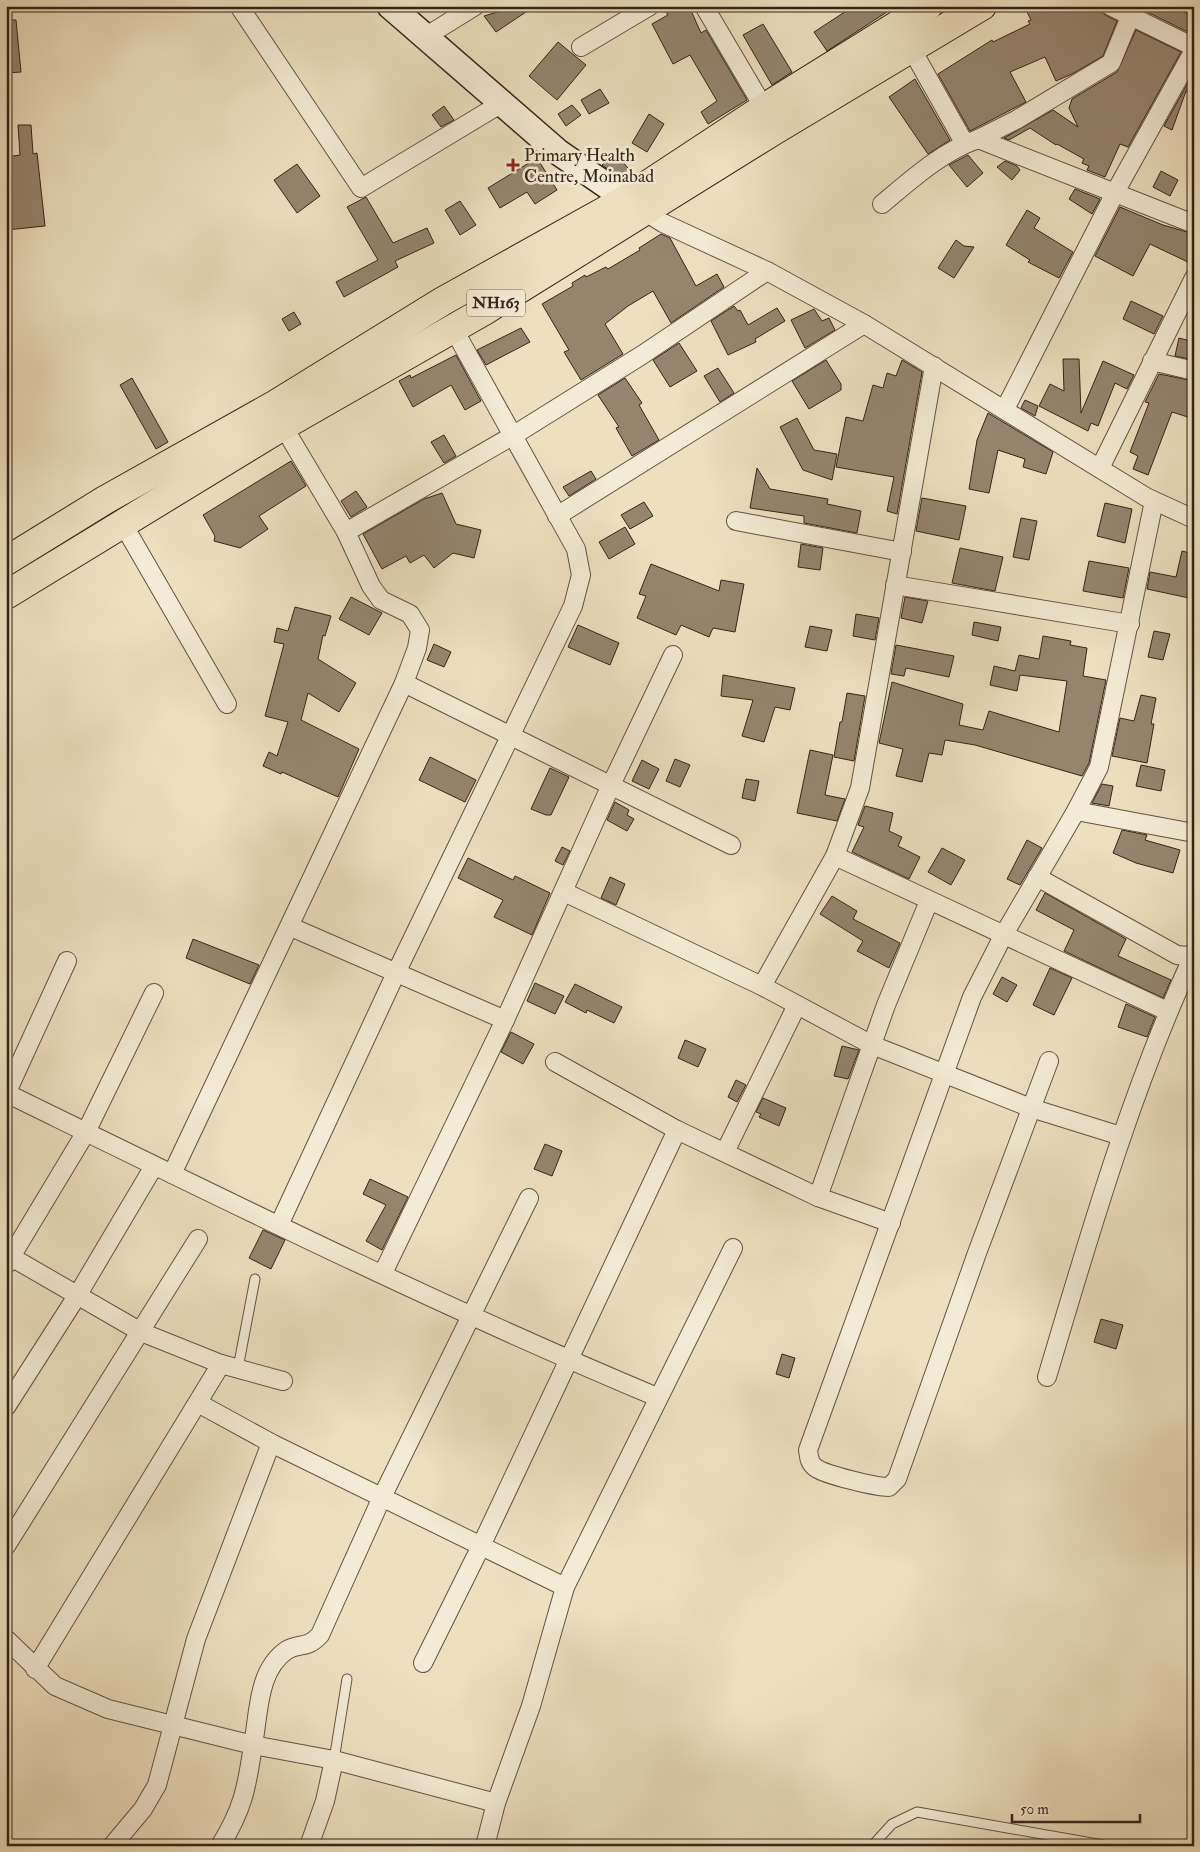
<svg xmlns="http://www.w3.org/2000/svg" width="1200" height="1852" viewBox="0 0 1200 1852" font-family="'IM FELL Double Pica',serif">
<style>
.building{fill:#95856e;stroke:#352317}
.lines{fill:none;stroke-linecap:round;stroke-linejoin:round}
.lane-casing{stroke:#635241;stroke-width:11}
.street-casing{stroke:#635241;stroke-width:20}
.secondary-casing{stroke:#352317;stroke-width:28}
.highway-casing{stroke:#352317;stroke-width:30}
.lane{stroke:#f3ebd5;stroke-width:9}
.street{stroke:#f3ebd5;stroke-width:18}
.secondary{stroke:#f3ebd5;stroke-width:25}
.highway{stroke:#ede0bf;stroke-width:28}
.poi-dot{fill:#8f2418;stroke:#f3ebd5;stroke-width:2}
.labels{text-anchor:middle;dominant-baseline:central;stroke-width:5;stroke-linejoin:round;paint-order:stroke}
.shield{fill:#f3ebd5;stroke:#6e5f50;stroke-width:1}
.shield-label{font-size:16px;font-weight:bold;fill:#352317}
.poi-label{font-size:18px;fill:#352317;stroke:#f3ebd5;text-anchor:start}
</style>
<rect width="100%" height="100%" fill="#ede0bf"/>
<filter id="stains"><feTurbulence type="fractalNoise" baseFrequency=".004" numOctaves="4"/><feColorMatrix values="0 0 0 0 .2 0 0 0 0 .09 0 0 0 0 .02 0 0 0 .5 -.17"/></filter>
<radialGradient id="worn" r=".72"><stop offset=".6" stop-color="#630" stop-opacity="0"/><stop offset="1" stop-color="#630" stop-opacity=".3"/></radialGradient>
<g class="building">
<path d="M509,6H535L496,32L484,16L508,9Z"/>
<path d="M675,6H689L701,33L706,30L747,100L708,124L701,112L717,101L690,55L673,64L652,24L668,15L666,12Z"/>
<path d="M854,6H896L827,51L814,32Z"/>
<path d="M1024,6H1099L1105,15L1117,21L1103,56L1072,74L1056,81L1045,57L1010,72L1026,102L970,131L938,74L992,40L993,42L1030,24L1028,21L1031,20Z"/>
<path d="M1135,6H1172L1194,17V35Z"/>
<path d="M6,20H16L21,72L6,73Z"/>
<path d="M763,24L792,72L772,85L743,35Z"/>
<path d="M1136,30L1181,52L1128,147L1120,144L1105,177L1087,170L1089,166L1082,163L1084,159L1057,144L1056,145L1030,128L1009,140L1004,138L1053,110L1078,127L1069,108L1072,99L1117,72Z"/>
<path d="M558,42L586,65L557,100L529,76Z"/>
<path d="M1194,72V78L1188,92L1186,91L1172,130L1164,126Z"/>
<path d="M915,79L950,140L928,154L889,97Z"/>
<path d="M600,89L609,103L589,114L581,100Z"/>
<path d="M572,105L581,115L566,126L558,114Z"/>
<path d="M444,106L454,120L441,127L432,115Z"/>
<path d="M649,114L664,124L647,152L632,143Z"/>
<path d="M18,125H31L33,154L37,153L45,226L6,230V157L20,155Z"/>
<path d="M615,153L634,175L625,181L602,165Z"/>
<path d="M968,155L983,173L967,187L949,165Z"/>
<path d="M537,158L557,190L535,204L527,192L500,208L488,188Z"/>
<path d="M1005,161L1017,166L1020,170L1012,180L997,167Z"/>
<path d="M297,164L320,196L297,213L274,180Z"/>
<path d="M1161,171L1178,180L1170,196L1153,187Z"/>
<path d="M1075,189L1100,199L1092,214L1069,199Z"/>
<path d="M366,197L393,243L427,228L434,243L395,261L398,267L344,297L336,282L378,260L347,207Z"/>
<path d="M460,201L476,225L460,235L445,210Z"/>
<path d="M1120,207L1163,225L1194,234V255L1190,263L1150,244L1133,276L1095,256Z"/>
<path d="M1027,210L1040,218L1034,228L1073,252L1059,278L1028,262L1030,260L1006,245Z"/>
<path d="M661,234L670,238L696,286L717,274L724,287L671,323L653,291L628,306L605,324L623,354L581,380L564,352L569,350L542,304L573,286L572,283L585,275L586,277L606,267L608,269L640,250L639,248Z"/>
<path d="M956,240L964,246L974,247L954,278L938,268Z"/>
<path d="M1131,301L1163,316L1154,334L1123,319Z"/>
<path d="M734,306L738,311L740,310L748,325L777,308L785,321L755,339L756,342L728,355L711,321Z"/>
<path d="M814,309L822,321L829,318L835,330L805,348L791,320Z"/>
<path d="M294,312L301,324L289,331L282,319Z"/>
<path d="M521,328L530,342L486,365L477,350Z"/>
<path d="M1179,338L1194,342V360L1175,356Z"/>
<path d="M679,343L697,371L670,387L653,360Z"/>
<path d="M456,355L481,401L465,410L451,385L413,407L399,381L410,375L411,378Z"/>
<path d="M1063,359H1079L1081,413L1103,361L1134,375L1127,389L1115,383L1098,426L1091,423L1088,431L1039,406L1050,384L1064,391Z"/>
<path d="M826,360L841,384V390L809,409L792,381Z"/>
<path d="M902,360L922,372L897,514L887,511L894,477L836,467L846,417L863,421L873,385L883,388L887,373L896,376Z"/>
<path d="M718,368L734,393L720,402L704,376Z"/>
<path d="M1159,374L1194,381V419L1172,412L1148,475L1133,469L1138,456L1130,452L1149,403L1145,402Z"/>
<path d="M132,378L168,442L156,449L120,385Z"/>
<path d="M625,378L642,403L639,405L659,440L632,456L616,428L619,427L598,395Z"/>
<path d="M1025,400L1038,406L1035,416L1021,408Z"/>
<path d="M988,413L1053,452L1046,474L1023,467L1025,459L998,450L989,493L969,489L977,440Z"/>
<path d="M797,418L814,450L837,454L832,480L803,470L780,427Z"/>
<path d="M444,435L456,456L444,463L431,442Z"/>
<path d="M291,461L306,486L259,516L268,529L240,548L214,541L215,536L203,515Z"/>
<path d="M757,468L770,489L828,499L827,504L861,511L857,533L804,523V516L750,508Z"/>
<path d="M591,471L596,479L569,496L563,487Z"/>
<path d="M356,491L367,507L351,517L341,501Z"/>
<path d="M442,493L456,524L481,530L474,558L453,553L434,568L424,555L410,563L406,556L382,569L363,534L424,499Z"/>
<path d="M922,498L966,506L959,540L916,531Z"/>
<path d="M644,502L653,516L630,529L621,515Z"/>
<path d="M1105,503L1132,509L1125,543L1097,536Z"/>
<path d="M1021,518L1037,521L1029,560L1013,557Z"/>
<path d="M625,527L635,544L609,559L599,542Z"/>
<path d="M801,544L823,548L820,570L798,567Z"/>
<path d="M960,548L1003,557L995,591L952,583Z"/>
<path d="M1182,551L1194,554V575L1189,598L1147,589L1150,572L1176,577Z"/>
<path d="M1089,561L1129,568L1123,598L1083,591Z"/>
<path d="M651,564L719,591L721,580L744,584L735,632L713,628L709,637L681,625L676,635L637,618L646,596L639,594Z"/>
<path d="M351,597L382,613L369,635L339,619Z"/>
<path d="M905,597L928,601L922,623L901,618Z"/>
<path d="M295,607L331,616L325,636L323,635L318,659L356,683L339,712L308,693L301,720L359,749L338,797L282,772L281,774L263,766L269,752L277,756L288,722L265,716L284,644L274,642L277,628L288,631Z"/>
<path d="M856,614L879,618L875,640L853,636Z"/>
<path d="M974,622L1001,627L998,641L972,635Z"/>
<path d="M578,625L619,643L610,665L568,647Z"/>
<path d="M810,626L832,630L827,651L805,647Z"/>
<path d="M1154,631L1170,634L1163,660L1148,657Z"/>
<path d="M1043,636L1071,641L1070,645L1087,648L1083,676L1106,680L1089,763L1082,776L975,745L945,740L942,755L929,753L922,782L896,776L903,749L879,743L892,682L963,704L959,725L983,730L989,711L1059,732L1067,681L1020,675L1017,691L990,685L994,666L1015,671L1019,655L1039,659Z"/>
<path d="M434,644L451,652L444,667L427,660Z"/>
<path d="M896,645L954,656L949,677L906,668L904,676L891,674Z"/>
<path d="M723,675L795,688L790,710L775,707L764,742L742,736L753,700L721,696Z"/>
<path d="M847,693L865,696L854,761L834,757L840,722H842Z"/>
<path d="M1141,695L1156,698L1151,724H1154L1147,763L1112,756L1120,718L1134,721Z"/>
<path d="M810,750L833,755L825,795L845,799L837,821L797,813Z"/>
<path d="M430,757L476,780L465,802L419,780Z"/>
<path d="M675,759L690,765L680,787L666,781Z"/>
<path d="M642,760L659,769L649,789L632,781Z"/>
<path d="M1141,765L1165,770L1161,791L1136,786Z"/>
<path d="M550,768L569,777L551,815H546L531,809Z"/>
<path d="M746,779L759,781L755,801L742,798Z"/>
<path d="M1102,784L1113,786L1109,806L1092,803Z"/>
<path d="M615,802L629,810L627,815L634,819L627,831L607,820Z"/>
<path d="M865,806L893,813L889,831L902,837L898,846L920,857L909,879L852,852L864,827L858,825Z"/>
<path d="M1122,830L1147,835L1145,840L1180,850L1173,873L1136,863L1113,853Z"/>
<path d="M1027,840L1042,848L1020,885L1007,879Z"/>
<path d="M562,847L570,851L563,865L555,861Z"/>
<path d="M942,848L965,860L951,885L928,872Z"/>
<path d="M468,858L513,880L515,876L550,893L532,935L494,917L503,900L458,878Z"/>
<path d="M610,877L625,884L616,905L601,898Z"/>
<path d="M1045,893L1126,939L1118,956L1171,980L1163,998L1064,951L1074,930L1036,910Z"/>
<path d="M832,896L857,911L853,919L900,943L889,968L857,951L863,941L820,914Z"/>
<path d="M193,939L259,965L250,984L186,958Z"/>
<path d="M1050,968L1072,978L1054,1015L1033,1005Z"/>
<path d="M1002,977L1017,985L1007,1002L993,994Z"/>
<path d="M535,983L564,996L555,1014L527,1001Z"/>
<path d="M575,984L622,1007L614,1023L587,1010L586,1013L565,1002Z"/>
<path d="M1126,1004L1155,1017L1147,1037L1118,1027Z"/>
<path d="M511,1032L534,1044L523,1064L501,1052Z"/>
<path d="M685,1040L706,1049L698,1067L678,1058Z"/>
<path d="M842,1046L859,1050L848,1079L834,1076Z"/>
<path d="M736,1080L746,1085L737,1102L728,1097Z"/>
<path d="M763,1098L786,1108L779,1126L759,1117L761,1114L756,1112Z"/>
<path d="M545,1144L562,1151L552,1176L534,1169Z"/>
<path d="M370,1179L408,1197L382,1250L366,1241L386,1205L363,1194Z"/>
<path d="M263,1230L285,1240L271,1269L249,1258Z"/>
<path d="M1101,1319L1123,1325L1116,1349L1094,1342Z"/>
<path d="M782,1354L795,1358L789,1378L776,1374Z"/>
</g>
<g class="lines">
<g class="lane-casing">
<g id="lane">
<path d="M238,1368L255,1279"/>
<path d="M334,1760L347,1679"/>
<path d="M872,1846L892,1824L917,1812L1109,1846"/>
</g>
</g>
<g class="street-casing">
<g id="street">
<path d="M245,6L241,9L361,188L502,103"/>
<path d="M704,6L764,108"/>
<path d="M1110,6L1194,47"/>
<path d="M1130,17L1111,63L1016,120L978,139L1194,224"/>
<path d="M425,37L475,6"/>
<path d="M581,47L650,6"/>
<path d="M911,48L965,144"/>
<path d="M882,204C911,180 941,152 978,139"/>
<path d="M644,211L663,223L767,271L864,324L1146,497L1194,519"/>
<path d="M1152,361L1194,371"/>
<path d="M1005,409L1118,187L1194,50"/>
<path d="M1100,468L1194,278"/>
<path d="M557,516L864,324"/>
<path d="M736,521L902,552"/>
<path d="M123,524L227,704"/>
<path d="M346,532L514,435L642,355L767,271"/>
<path d="M895,585L1130,624"/>
<path d="M404,683L731,845"/>
<path d="M1076,811L1194,833"/>
<path d="M835,856L1167,1011"/>
<path d="M1037,877L1177,955L1187,956L1194,953"/>
<path d="M564,892L762,986L872,1045L1031,1108L1121,1136"/>
<path d="M291,927L505,1020"/>
<path d="M762,986L835,856L860,788L934,366"/>
<path d="M1049,1061L977,1253L897,1479L889,1487C876,1487 826,1475 816,1468C809,1463 809,1457 808,1450L972,997L1003,936L1076,811L1099,767L1154,501"/>
<path d="M555,1062L677,1130L818,1197L891,1223"/>
<path d="M6,1093C221,1198 437,1305 657,1397"/>
<path d="M6,1094L67,961"/>
<path d="M725,1152L797,1005"/>
<path d="M172,1174L404,683L417,648L420,630L410,614L381,600L371,586L346,532L283,426"/>
<path d="M818,1197L886,1005L929,901"/>
<path d="M279,1225L396,973L573,606L581,575L576,549L453,328"/>
<path d="M6,1254L141,1332L221,1364L283,1381"/>
<path d="M6,1265L86,1132L154,993"/>
<path d="M383,1273L505,1020L611,785L673,655"/>
<path d="M1047,1377C1090,1233 1131,1090 1194,954"/>
<path d="M198,1403L271,1443L565,1587"/>
<path d="M6,1407L77,1296L154,1166"/>
<path d="M6,1546L198,1239"/>
<path d="M6,1639L55,1686L108,1709L253,1745C247,1787 243,1809 220,1846"/>
<path d="M423,1663L481,1546L677,1130"/>
<path d="M35,1669L221,1364"/>
<path d="M496,1803L334,1760L253,1745C259,1714 257,1670 287,1650C300,1642 306,1650 320,1635L382,1497L529,1198"/>
<path d="M112,1846L143,1809L157,1785L196,1639L271,1443"/>
<path d="M309,1846L325,1801L334,1760"/>
<path d="M485,1846L496,1803L531,1706L565,1587L733,1248"/>
</g>
</g>
<g class="secondary-casing">
<path id="secondary" d="M390,6L558,152L642,210"/>
</g>
<g class="highway-casing">
<g id="highway">
<path d="M6,561L105,500L276,404L443,301L626,199L764,108L928,6"/>
<path d="M6,595L283,426L484,311L775,130L982,6"/>
</g>
</g>
<use href="#lane" class="lane"/>
<use href="#street" class="street"/>
<use href="#secondary" class="secondary"/>
<use href="#highway" class="highway"/>
</g>
<path class="poi-dot" d="M510.5 157.5h5v5h5v5h-5v5h-5v-5h-5v-5h5z"/>
<g class="labels">
<rect class="shield" x="467" y="289.5" width="58" height="27" rx="4"/>
<g class="shield-label">
<text x="496" y="303">NH163</text>
</g>
<g class="poi-label">
<text x="524" y="155">Primary Health<tspan x="524" dy="21">Centre, Moinabad</tspan></text>
</g>
</g>
<rect width="1200" height="1852" fill="none" stroke="#ede0bf" stroke-width="25"/>
<rect x="8" y="8" width="1185" height="1837" fill="none" stroke="#352317" stroke-width="2.5"/>
<rect x="12" y="12" width="1175" height="1827" fill="none" stroke="#352317"/>
<path d="M1012 1814v8h128v-8" fill="none" stroke="#352317" stroke-width="2.5"/>
<text x="1020" y="1814" font-size="15" fill="#352317" stroke="#f3ebd5" stroke-width="4" paint-order="stroke">50 m</text>
<rect width="100%" height="100%" filter="url(#stains)"/>
<rect width="100%" height="100%" fill="url(#worn)"/>
</svg>
